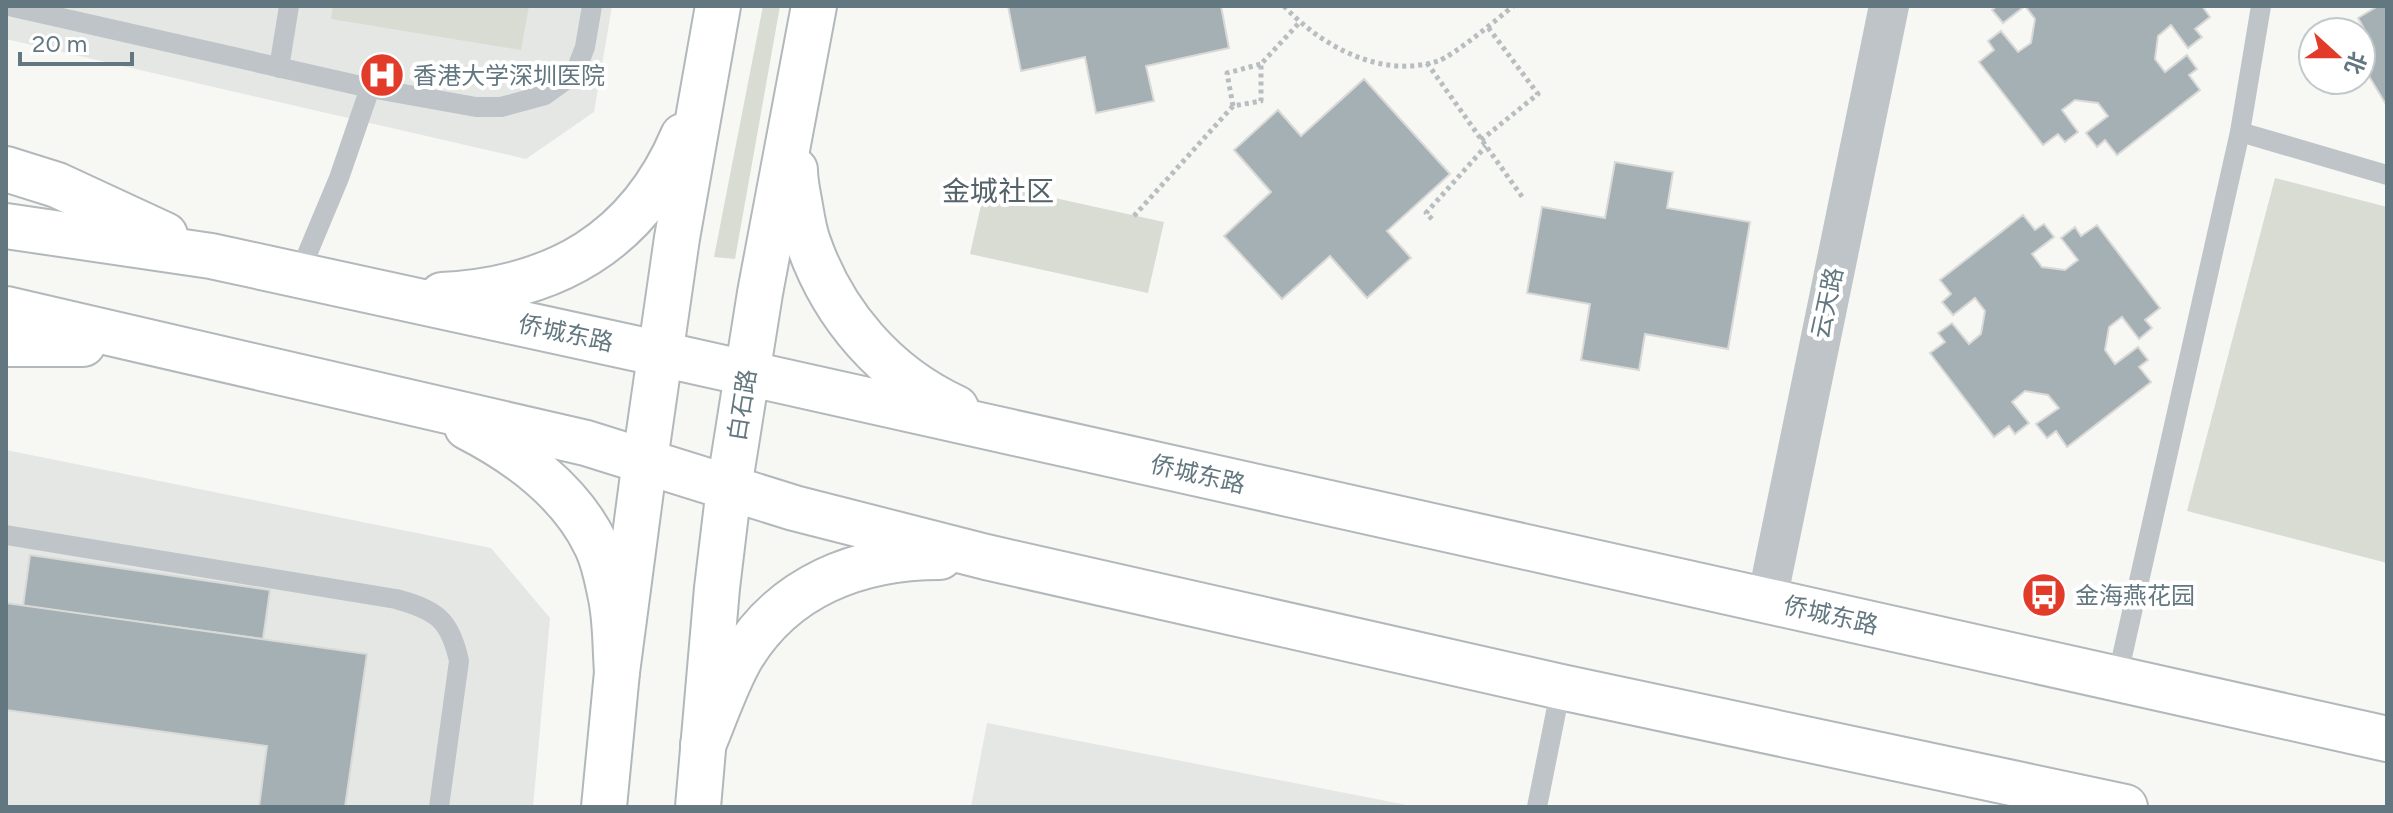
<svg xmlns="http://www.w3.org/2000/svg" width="2393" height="813" viewBox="0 0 2393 813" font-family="Figtree,'Noto Sans SC',sans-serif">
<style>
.built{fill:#e5e7e5}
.green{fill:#d8dcd3}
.building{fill:#a5b0b4;stroke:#d9d9d7;stroke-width:2}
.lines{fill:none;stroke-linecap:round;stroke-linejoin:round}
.secondary-casing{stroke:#b0b8bb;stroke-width:48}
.primary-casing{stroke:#b2b8bb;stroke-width:48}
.path{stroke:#b8bdbf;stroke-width:5;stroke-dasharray:4 4;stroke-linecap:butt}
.lane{stroke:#bec4c7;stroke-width:20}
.street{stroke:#bec4c7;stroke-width:40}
.secondary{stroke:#fff;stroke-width:44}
.primary{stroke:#fff;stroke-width:44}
.labels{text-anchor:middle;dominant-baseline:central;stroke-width:8;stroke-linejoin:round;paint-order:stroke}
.poi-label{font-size:24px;fill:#62777f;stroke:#fff;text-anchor:start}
.street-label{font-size:24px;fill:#62777f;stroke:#fff}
.quarter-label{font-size:28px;fill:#54636a;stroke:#fff}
</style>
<rect width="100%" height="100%" fill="#f7f7f4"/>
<g class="built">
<path d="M6,6H612L594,112L526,159L6,39Z"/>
<path d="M6,450L491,548L550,618L533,807H6Z"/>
<path d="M987,723L1417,807H971Z"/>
</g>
<g class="green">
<path d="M333,6H529L521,50L331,19Z"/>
<path d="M763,6H780L735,259L714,257Z"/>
<path d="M2275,178L2387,207V563L2187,511Z"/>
<path d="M986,183L1164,222L1148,293L970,254Z"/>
</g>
<g class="building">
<path d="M1008,6H1221L1229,48L1146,66L1154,101L1096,113L1085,57L1021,71Z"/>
<path d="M1997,6H2202L2210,17L2195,29L2202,37L2188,48L2171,25L2158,36L2155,59L2165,72L2187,55L2197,69L2189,75L2200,90L2117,155L2105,140L2097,147L2086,133L2108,116L2098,103L2075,100L2062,110L2078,132L2065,142L2058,134L2043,145L1979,62L1994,50L1988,41L2001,31L2018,52L2031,43L2035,19L2025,6L2003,23L1992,10Z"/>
<path d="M2378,6H2387V106L2361,63V36L2366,32L2358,18Z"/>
<path d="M1364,79L1450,174L1387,231L1411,258L1367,298L1330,256L1282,299L1224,236L1271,192L1234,150L1278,110L1301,136Z"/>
<path d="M1615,162L1673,172L1667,208L1750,222L1728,349L1645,334L1639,370L1581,360L1590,304L1527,293L1542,207L1605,218Z"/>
<path d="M2023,215L2035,230L2044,224L2054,237L2032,254L2042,267L2065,270L2078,260L2061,238L2075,227L2081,236L2097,225L2160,308L2145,320L2152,328L2139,339L2122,317L2109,327L2105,350L2115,364L2138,347L2148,360L2139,367L2151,382L2067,447L2056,431L2047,438L2036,424L2059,408L2048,395L2025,391L2012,402L2029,423L2015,434L2009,426L1994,437L1930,353L1945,342L1938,333L1952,323L1969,344L1981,334L1985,311L1975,298L1953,315L1942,302L1951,294L1940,280Z"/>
<path d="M30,555L270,590L263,639L23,606Z"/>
<path d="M6,603L367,654L345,807H259L267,746L6,710Z"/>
</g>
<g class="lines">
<g class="secondary-casing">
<g id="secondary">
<path d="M604,807L617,672L645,460"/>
<path d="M698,807L717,588L729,488"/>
</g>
</g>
<g class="primary-casing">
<g id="primary">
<path d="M6,169L57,185L165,235"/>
<path d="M795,170C795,182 798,194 800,206C802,218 804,231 808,242C833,315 886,376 956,408"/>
<path d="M6,226L211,256L661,354L2387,739"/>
<path d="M442,295C555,289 638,242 683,136"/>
<path d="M6,309L586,443L794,508L986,557L1561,687L2125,807"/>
<path d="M6,344H83"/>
<path d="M467,427C518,453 571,492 596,545C603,559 607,578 610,593C616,618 615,646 617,672"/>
<path d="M645,460L677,238L718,6"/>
<path d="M729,488L760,293L814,6"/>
<path d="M703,745C715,717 725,686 740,659C783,586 858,557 940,557"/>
</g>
</g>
<g class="path">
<path d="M1284,6C1322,47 1382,79 1438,61C1453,56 1499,18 1513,6"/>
<path d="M1427,63L1523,198"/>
<path d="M1233,106L1227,73L1261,64"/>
<path d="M1481,140L1538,94L1487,26"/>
<path d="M1134,216L1233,106L1261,101V64L1299,23"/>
<path d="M1432,219L1426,213L1486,146"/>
</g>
<g class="lane">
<path d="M9,6L370,88L476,107H501L545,95L563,82L577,68L585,47L592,6"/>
<path d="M279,68L289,6"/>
<path d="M2240,132L2387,175"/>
<path d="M298,276L339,178L370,88"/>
<path d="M6,535L396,599C436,610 450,619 459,661L439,807"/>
<path d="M2117,679L2240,132L2261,6"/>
<path d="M1537,807L1561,687"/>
</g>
<path class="street" d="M1767,600L1889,6"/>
<use href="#secondary" class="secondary"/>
<use href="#primary" class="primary"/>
</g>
<defs>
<g id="hospital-disc" transform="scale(2.3)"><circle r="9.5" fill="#e33b29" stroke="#fff"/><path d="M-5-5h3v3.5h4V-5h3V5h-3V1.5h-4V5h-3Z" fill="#fff"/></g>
<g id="bus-disc" transform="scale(2.3)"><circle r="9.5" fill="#e33b29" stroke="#fff"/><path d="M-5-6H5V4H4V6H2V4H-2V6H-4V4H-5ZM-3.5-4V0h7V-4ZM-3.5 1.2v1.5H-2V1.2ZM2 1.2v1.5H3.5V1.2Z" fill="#fff"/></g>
</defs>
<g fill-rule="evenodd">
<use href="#hospital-disc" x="382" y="75"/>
<use href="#bus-disc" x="2044" y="595"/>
</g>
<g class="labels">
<g class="poi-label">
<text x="413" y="75">香港大学深圳医院</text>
<text x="2075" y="595">金海燕花园</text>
</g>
<g class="street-label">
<text transform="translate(1827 303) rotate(-78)">云天路</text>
<text transform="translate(566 333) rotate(12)">侨城东路</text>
<text transform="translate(742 405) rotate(-81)">白石路</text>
<text transform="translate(1198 474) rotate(13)">侨城东路</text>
<text transform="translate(1831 615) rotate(13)">侨城东路</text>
</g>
<g class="quarter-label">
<text x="998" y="191">金城社区</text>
</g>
</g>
<rect width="2393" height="813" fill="none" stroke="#62777f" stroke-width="16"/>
<g transform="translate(2337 56) rotate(111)"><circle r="38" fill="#ffffff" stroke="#c0c9cc" stroke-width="2"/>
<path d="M0-6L14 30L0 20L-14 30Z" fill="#e33b29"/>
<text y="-12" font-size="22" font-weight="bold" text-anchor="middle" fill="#62777f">北</text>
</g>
<path d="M20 52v12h112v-12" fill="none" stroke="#62777f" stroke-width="4"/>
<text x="32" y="52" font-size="24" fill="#62777f" stroke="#ffffff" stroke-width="6" paint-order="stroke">20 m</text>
</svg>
